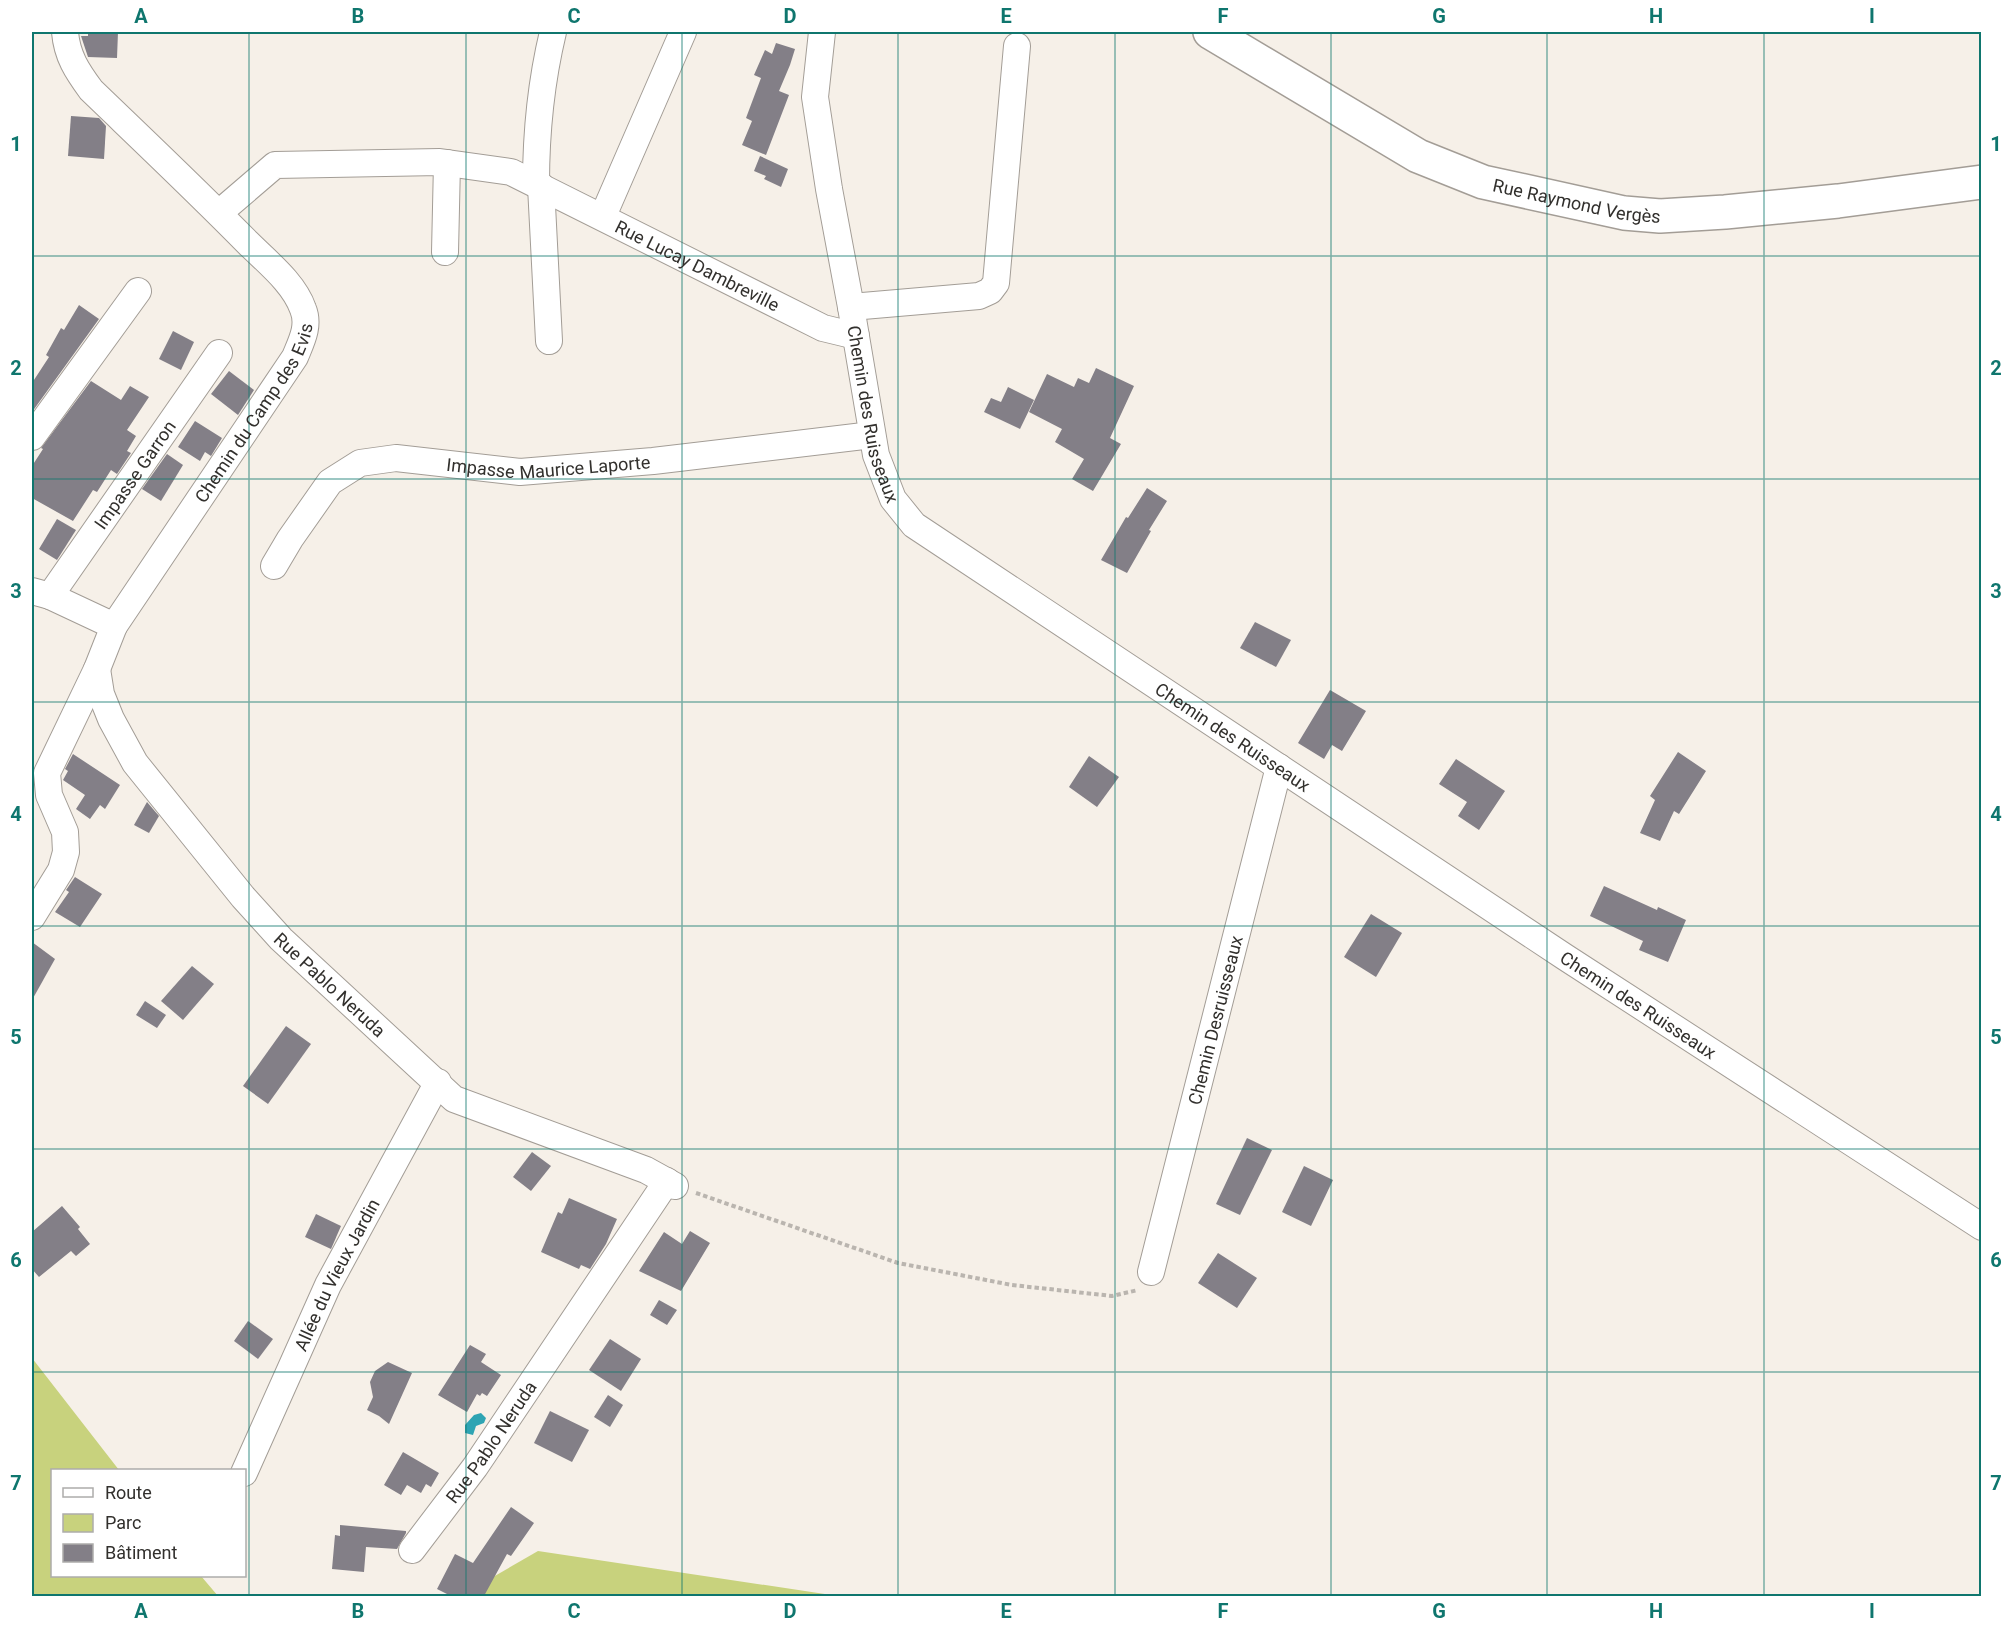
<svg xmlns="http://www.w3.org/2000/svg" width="2013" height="1628" viewBox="0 0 2013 1628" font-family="Roboto,sans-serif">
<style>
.green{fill:#c8d27d}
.water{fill:#2ea4b3}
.building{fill:#837f87}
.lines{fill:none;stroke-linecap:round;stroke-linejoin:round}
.minor-casing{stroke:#a39d96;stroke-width:28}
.major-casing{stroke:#a39d96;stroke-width:36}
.path{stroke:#bab5af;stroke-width:4;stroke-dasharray:4.5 3;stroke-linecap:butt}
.minor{stroke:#fff;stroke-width:26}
.major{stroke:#fff;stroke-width:33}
.grid{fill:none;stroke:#0f766e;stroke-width:1.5;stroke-opacity:0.55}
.labels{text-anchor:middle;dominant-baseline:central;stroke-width:4.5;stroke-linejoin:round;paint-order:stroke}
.street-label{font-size:18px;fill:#32302d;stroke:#fff}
.neatline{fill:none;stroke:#0f766e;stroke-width:2}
.grid-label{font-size:20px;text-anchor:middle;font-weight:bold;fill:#0f766e}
</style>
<rect width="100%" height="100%" fill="#f6f0e8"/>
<g class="green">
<path d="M32,1358L119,1470H52V1576H201L218,1596H32Z"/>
<path d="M538,1551L838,1596H460Z"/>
</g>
<path class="water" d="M481,1413L486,1418L484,1423L476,1426L473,1435L465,1433V1425L474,1415Z"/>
<g class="building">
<path d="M88,32H118L117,58L88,57L81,36H88Z"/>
<path d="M776,43L795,49L790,65L779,91L789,95L766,155L742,145L752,121L746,118L761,78L754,75L765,50L772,54Z"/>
<path d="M71,116L99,118L106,126L104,159L68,156Z"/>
<path d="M760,156L788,169L781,187L764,179L766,176L754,171Z"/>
<path d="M79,305L99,319L32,412V383L49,357L46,355L61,328L64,330Z"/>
<path d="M173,331L194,342L181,370L159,359Z"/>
<path d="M1096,368L1134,386L1110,438L1121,444L1093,491L1072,479L1084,459L1055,442L1062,429L1029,412L1047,374L1074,387L1078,378L1089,383Z"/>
<path d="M229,371L254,390L238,415L211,394Z"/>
<path d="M91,381L121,400L130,386L149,397L127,430L136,436L127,451L131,453L117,474L111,470L97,492L93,490L73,521L32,498V466L43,449L41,448Z"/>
<path d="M1008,387L1034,400L1020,429L984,412L991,398L1001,402Z"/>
<path d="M195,421L222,438L211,456L205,452L200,461L178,447Z"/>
<path d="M167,454L183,465L161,501L142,489Z"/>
<path d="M1147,488L1167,501L1149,530L1151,531L1127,573L1101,560L1126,517L1128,518Z"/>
<path d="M57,519L76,530L57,560L39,549Z"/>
<path d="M1255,622L1291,640L1276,667L1240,648Z"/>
<path d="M1330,690L1366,711L1342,751L1332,745L1324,759L1298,743Z"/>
<path d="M1678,752L1706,771L1679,814L1674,811L1660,841L1640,833L1655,800L1650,796Z"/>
<path d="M73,754L120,785L105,809L100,805L90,819L76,809L85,795L63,780L68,771L65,769Z"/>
<path d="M1089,756L1119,777L1097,807L1069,787Z"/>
<path d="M1456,759L1505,791L1479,830L1458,816L1467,802L1439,784Z"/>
<path d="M147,802L159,816L149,833L134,825Z"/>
<path d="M75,877L102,894L80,927L55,912L69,892L66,890Z"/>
<path d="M1604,886L1657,910L1658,907L1686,920L1668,962L1639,950L1643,941L1590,916Z"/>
<path d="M1371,914L1402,933L1376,977L1344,957Z"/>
<path d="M32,942L55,959L32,1000Z"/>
<path d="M192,966L214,984L183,1020L161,1001Z"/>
<path d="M145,1001L166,1015L157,1028L136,1015Z"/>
<path d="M286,1026L311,1044L268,1104L243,1086Z"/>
<path d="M1247,1138L1272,1150L1240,1215L1216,1204Z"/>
<path d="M532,1152L551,1166L531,1191L513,1177Z"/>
<path d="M1304,1166L1333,1180L1311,1226L1282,1212Z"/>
<path d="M569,1198L617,1219L606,1244L590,1269L581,1265L579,1269L541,1252L558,1212L562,1214Z"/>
<path d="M62,1206L80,1227L78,1229L90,1244L76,1256L71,1251L39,1277L32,1269V1232Z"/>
<path d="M316,1214L341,1226L331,1249L305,1237Z"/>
<path d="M690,1231L710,1243L681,1291L639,1271L664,1232L682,1244Z"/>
<path d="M1218,1253L1257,1278L1237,1308L1198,1283Z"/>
<path d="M659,1300L677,1310L667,1325L650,1315Z"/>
<path d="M248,1321L273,1339L258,1359L234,1341Z"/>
<path d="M610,1339L641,1359L621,1391L589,1370Z"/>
<path d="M470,1345L486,1354L481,1362L501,1375L487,1396L482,1393L480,1396L477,1394L467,1412L438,1395Z"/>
<path d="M388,1362L412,1373L389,1424L379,1416L367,1410L373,1397L370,1382L375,1371Z"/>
<path d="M608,1395L623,1405L610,1427L594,1417Z"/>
<path d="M550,1411L589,1430L572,1462L534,1443Z"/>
<path d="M403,1452L439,1473L431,1487L426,1484L421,1493L407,1485L401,1495L384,1485Z"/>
<path d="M511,1507L534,1523L511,1556L507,1554L484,1596H451L437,1589L455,1554L473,1563Z"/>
<path d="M340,1525L406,1531V1533L397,1549L366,1547L364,1572L332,1569L335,1535L340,1536Z"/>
</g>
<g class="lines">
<g class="minor-casing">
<g id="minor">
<path id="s1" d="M822,32L815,97L829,189L851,307L876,455L893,499L914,525L1565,957L1982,1227"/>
<path d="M536,184C536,132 541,82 553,32"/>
<path d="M541,186L549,341"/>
<path id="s2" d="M219,213L275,165L440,162L511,172L823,328L856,336"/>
<path d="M603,216L683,32"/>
<path d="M445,252L447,163"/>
<path d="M851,307L979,296L990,291L996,283L1017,46"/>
<path d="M32,437L138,291"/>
<path id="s3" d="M274,566L290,539L330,482L360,463L396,458L520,472L653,461L872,435"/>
<path id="s4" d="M32,591L50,596L114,626L295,357C301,342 310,326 303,309C294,283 267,262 248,243C197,191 144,141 91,90C77,71 67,56 65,32"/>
<path id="s5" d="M50,596L219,353"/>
<path id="s6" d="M97,669L101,694L111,719L135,763L243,897L281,939L454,1099L646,1170L675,1186"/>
<path d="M32,917L61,870L66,852L65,832L49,795L47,773L97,669L114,626"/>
<path id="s7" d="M1151,1272L1279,767"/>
<path id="s8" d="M244,1473L328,1285L438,1082"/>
<path id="s9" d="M412,1550L475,1467L667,1181"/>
</g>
</g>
<g class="major-casing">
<g id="major">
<path id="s10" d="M1210,32L1418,156L1483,182L1624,213L1660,216L1725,212L1838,201L1982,182"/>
</g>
</g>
<path class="path" d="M696,1193L898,1263L1012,1285L1112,1296L1138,1290"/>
<use href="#minor" class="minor"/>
<use href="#major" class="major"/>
</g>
<path class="grid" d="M249,32V1596M466,32V1596M682,32V1596M898,32V1596M1115,32V1596M1331,32V1596M1547,32V1596M1764,32V1596M32,256H1982M32,479H1982M32,702H1982M32,926H1982M32,1149H1982M32,1372H1982"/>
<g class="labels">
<g class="street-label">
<text stroke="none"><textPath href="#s10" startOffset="408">Rue Raymond Vergès</textPath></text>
<text stroke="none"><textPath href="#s2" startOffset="519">Rue Lucay Dambreville</textPath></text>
<text stroke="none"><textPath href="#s4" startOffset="345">Chemin du Camp des Evis</textPath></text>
<text stroke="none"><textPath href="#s1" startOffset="388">Chemin des Ruisseaux</textPath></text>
<text stroke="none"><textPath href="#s3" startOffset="326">Impasse Maurice Laporte</textPath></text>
<text stroke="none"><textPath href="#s5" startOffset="148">Impasse Garron</textPath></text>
<text stroke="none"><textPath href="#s1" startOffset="892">Chemin des Ruisseaux</textPath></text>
<text stroke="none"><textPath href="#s6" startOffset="398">Rue Pablo Neruda</textPath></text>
<text stroke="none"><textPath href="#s1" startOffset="1378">Chemin des Ruisseaux</textPath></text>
<text stroke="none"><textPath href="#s7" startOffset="260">Chemin Desruisseaux</textPath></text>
<text stroke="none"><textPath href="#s8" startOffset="219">Allée du Vieux Jardin</textPath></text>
<text stroke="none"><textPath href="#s9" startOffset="134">Rue Pablo Neruda</textPath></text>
</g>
</g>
<rect width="2013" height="1628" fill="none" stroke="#ffffff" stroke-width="66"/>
<rect x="51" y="1469" width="195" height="108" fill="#ffffff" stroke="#adacab" stroke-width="1.5"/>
<rect x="63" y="1488" width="30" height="9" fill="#ffffff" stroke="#adacab" stroke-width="1.5"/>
<text x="105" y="1499" font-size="18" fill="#32302d">Route</text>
<rect x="63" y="1514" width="30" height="18" fill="#c8d27d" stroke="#adacab" stroke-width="1.5"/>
<text x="105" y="1529" font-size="18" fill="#32302d">Parc</text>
<rect x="63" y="1544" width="30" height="18" fill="#837f87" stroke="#adacab" stroke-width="1.5"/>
<text x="105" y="1559" font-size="18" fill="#32302d">Bâtiment</text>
<rect x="33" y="33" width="1947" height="1562" class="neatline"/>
<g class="grid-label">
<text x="141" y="23">A</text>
<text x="358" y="23">B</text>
<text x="574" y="23">C</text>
<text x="790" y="23">D</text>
<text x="1006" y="23">E</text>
<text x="1223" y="23">F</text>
<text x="1439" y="23">G</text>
<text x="1656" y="23">H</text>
<text x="1872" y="23">I</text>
<text x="16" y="151">1</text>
<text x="1996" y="151">1</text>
<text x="16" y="375">2</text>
<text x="1996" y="375">2</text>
<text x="16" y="598">3</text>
<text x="1996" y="598">3</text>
<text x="16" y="821">4</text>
<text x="1996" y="821">4</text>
<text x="16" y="1044">5</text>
<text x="1996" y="1044">5</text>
<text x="16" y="1267">6</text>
<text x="1996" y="1267">6</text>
<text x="16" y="1490">7</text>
<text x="1996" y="1490">7</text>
<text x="141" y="1618">A</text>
<text x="358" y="1618">B</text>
<text x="574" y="1618">C</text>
<text x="790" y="1618">D</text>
<text x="1006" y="1618">E</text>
<text x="1223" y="1618">F</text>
<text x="1439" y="1618">G</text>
<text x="1656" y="1618">H</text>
<text x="1872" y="1618">I</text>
</g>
</svg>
